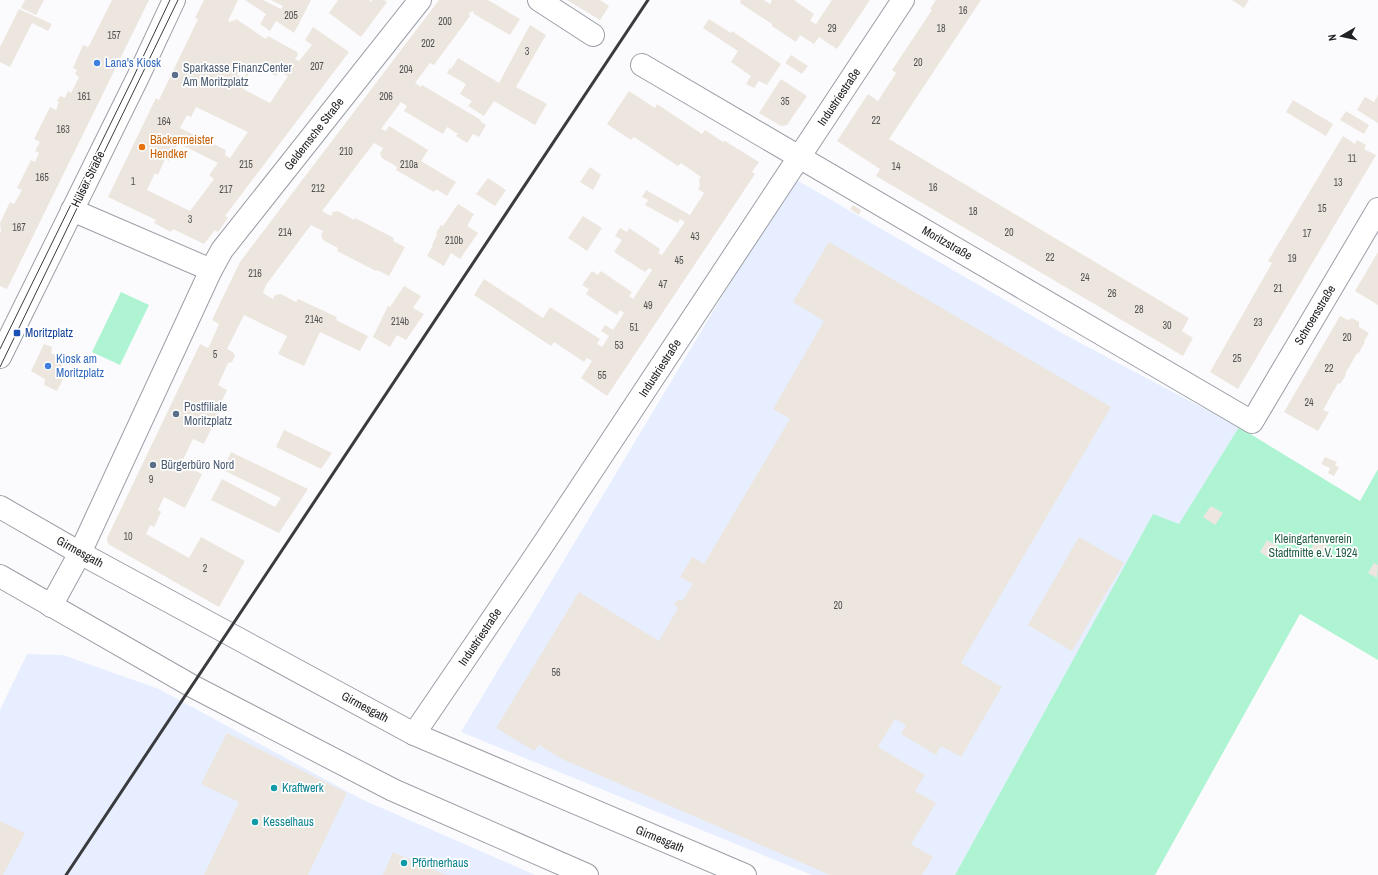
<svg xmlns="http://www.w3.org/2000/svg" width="1378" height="875" viewBox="0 0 1378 875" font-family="'Archivo Narrow',sans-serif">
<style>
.built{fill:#e7eeff}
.green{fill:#aef4d3}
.building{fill:#ece6de;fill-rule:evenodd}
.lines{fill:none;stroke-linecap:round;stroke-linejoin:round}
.minor-casing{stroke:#9a9ea6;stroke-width:24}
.tertiary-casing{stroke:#9a9ea6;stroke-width:24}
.minor{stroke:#fff;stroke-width:22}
.tertiary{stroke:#fff;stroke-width:22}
.tram{stroke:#3a3b3e;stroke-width:1}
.rail{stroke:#3a3b3e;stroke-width:3}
.shop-dot{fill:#3f7fe0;stroke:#fff;stroke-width:1.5}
.service-dot{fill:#5c6f8a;stroke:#fff;stroke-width:1.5}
.food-dot{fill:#e8710a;stroke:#fff;stroke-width:1.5}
.transit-dot{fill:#1a4fb4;stroke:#fff;stroke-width:1.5}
.culture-dot{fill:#0f9aa8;stroke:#fff;stroke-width:1.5}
.labels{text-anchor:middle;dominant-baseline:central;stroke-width:3.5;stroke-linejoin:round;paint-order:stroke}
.number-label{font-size:10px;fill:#535252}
.shop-label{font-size:12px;fill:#366cbe;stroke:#fff;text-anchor:start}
.service-label{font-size:12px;fill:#4e5e75;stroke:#fff;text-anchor:start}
.street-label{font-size:12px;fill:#202124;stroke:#fff}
.food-label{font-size:12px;fill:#c56008;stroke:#fff;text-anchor:start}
.transit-label{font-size:12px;fill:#164399;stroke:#fff;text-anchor:start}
.park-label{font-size:12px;fill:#255f47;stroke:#fff}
.culture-label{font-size:12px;fill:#0d838f;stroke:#fff;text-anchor:start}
</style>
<rect width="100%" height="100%" fill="#fbfbfd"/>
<g class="built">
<path d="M793,178L1069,337L1239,427L1179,525L1153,515L955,875H812L461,732Z"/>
<path d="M27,654L63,655L159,689L361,799L535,875H0V710Z"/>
</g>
<g class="green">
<path d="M121,292L149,305L120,365L92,352Z"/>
<path d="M1239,427L1360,501L1378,469V660L1300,614L1155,875H955L1153,514L1179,524Z"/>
</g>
<g class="building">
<path d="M25,0H44L36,15L21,8Z"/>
<path d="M112,0H149L7,289L0,286V233L1,231L0,223L10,202L14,204L22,190L17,188L31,160L35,162L39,153L35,151L40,142L34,139L50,107L56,110L59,102L57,101L60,96L65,98L68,91L71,93L79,77L75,74L77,70L73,68L83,45L88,47L91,42Z"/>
<path d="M204,0H238L228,21L231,22L232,20L234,21L236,19L266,39L268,36L297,52L298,55L295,59L299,61L312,45L305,40L313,27L349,52L225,216L228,218L218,232L215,230L204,244L173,229L171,232L154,223L156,220L108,197L156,98L159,100L198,19L195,18ZM253,64L276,76L280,72L288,76L270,103L243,89L247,79H246ZM240,69L247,72L244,78L237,75ZM196,107L248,132L230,158L225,155L226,150L180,128L187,115L191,117ZM178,143L218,163L209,175L214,179L190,211L147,190L155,173L158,175L165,159L169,161Z"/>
<path d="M245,0H263L281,9L283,6L271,0H311L294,33L276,21L270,31L260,24L266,14Z"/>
<path d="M338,0H369L371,2L372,0H384L387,2L361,37L329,13Z"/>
<path d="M439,0H488L520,19L510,35L474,14L473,11L469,13L470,16L434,65L430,63L415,83L421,87L422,85L481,120L480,121L486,125L479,137L473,134L467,143L456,136L458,134L447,127L443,134L404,111L407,106L401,102L381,129L386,131L389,126L428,150L421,161L456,182L447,196L436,189L434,192L396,170L397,167L382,158L380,153L383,148L374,143L322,211L331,216L333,212L338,211L354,220L355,218L394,238L393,241L405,247L389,276L377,270L376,271L337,251L338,248L323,240L321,235L323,231L311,225L266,285L263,293L273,299L275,295L281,294L296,302L298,299L337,317L336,320L368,336L360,351L320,332L304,366L278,354L287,336L244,315L227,349L233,352L235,356L232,362L228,363L218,385L227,390L221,403L223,404L204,444L193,439L181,464L202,474L185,508L164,497L158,510L161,512L156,523L154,527L150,525L146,534L189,558L201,537L245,561L219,607L108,544L107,538L200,344L208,348L211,342L219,324L212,320L240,262Z"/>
<path d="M567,0H600L609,6L600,20Z"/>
<path d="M741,0H764L770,4L772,0H794L814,14L810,21L816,24L832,0H870L837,49L819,37L814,44L800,35L796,42L772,26V24L740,3Z"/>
<path d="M936,0H981L889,139L1189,318L1182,331L1193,338L1183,356L876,176L880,169L837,141L868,94L878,101L896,73L892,70L932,10L930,9Z"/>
<path d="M1232,0H1249L1244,8Z"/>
<path d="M19,9L52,24L48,31L32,23L10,67L0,62V47Z"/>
<path d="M709,19L731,33L732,31L781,64L767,85L759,81L754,88L746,84L751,76L731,62L738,51L703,28Z"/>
<path d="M530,25L546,35L516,87L547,104L535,125L494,101L484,116L468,106L472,101L460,94L466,84L447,73L450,68L451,69L458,58L499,83Z"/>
<path d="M791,55L808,66L802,74L785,63Z"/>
<path d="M781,79L807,96L787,125L781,126L759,113Z"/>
<path d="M629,91L655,108L657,104L702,134L705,130L723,142L725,141L759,162L752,172L755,174L607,396L581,378L592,361L587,358L584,362L554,342L551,346L474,295L484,279L543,318L550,307L600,339L597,344L602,347L609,336L601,331L605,325L613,330L624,313L620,310L617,315L586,294L589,289L582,285L592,271L598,275L601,271L632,292L629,296L633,299L652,270L649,268L645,272L614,252L622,240L615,236L620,228L627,232L629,228L660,249L658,253L662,255L685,222L680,219L678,223L645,205L648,200L642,197L646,190L690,215L704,193L698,189L700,186L699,180L701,177L681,163L678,166L634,137L631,140L607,124Z"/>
<path d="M1378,95V123L1357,110L1365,97L1374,102Z"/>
<path d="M1293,100L1333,124L1326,136L1286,112Z"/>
<path d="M1346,111L1369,125L1364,134L1340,120Z"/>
<path d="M1343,136L1355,144L1357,140L1366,145L1364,149L1376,155L1238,389L1210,372L1272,263L1268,261Z"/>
<path d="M590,167L601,175L593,190L580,182Z"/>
<path d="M488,178L506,190L495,206L476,194Z"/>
<path d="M458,204L474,214L467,226L478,233L460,259L451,253L444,266L427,256L433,245H432L437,235L436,233L441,225L443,226Z"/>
<path d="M853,205L861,210L859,215L850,209Z"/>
<path d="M583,216L602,228L587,251L568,238Z"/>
<path d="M829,242L1111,407L961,663L1002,687L961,757L941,746L936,755L901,734L906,725L895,719L878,747L925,775L915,791L936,803L911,844L933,857L922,875H830L562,759L539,745L534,751L496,728L579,592L659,641L678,608L674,605L678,599L682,601L693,584L680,577L692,557L704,564L790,419L773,409L824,321L793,302Z"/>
<path d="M1378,252V305L1355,291Z"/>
<path d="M404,286L421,296L413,308L424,314L406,340L397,335L390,347L373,337L388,306L390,307Z"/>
<path d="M1340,316L1348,320L1352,318L1359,322V327L1369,333L1364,341L1365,342L1358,354L1357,353L1345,374L1346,375L1340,384L1338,383L1323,410L1329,412L1318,431L1284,412Z"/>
<path d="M44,344L52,347L51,353L65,360L58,375L64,377L57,391L44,385L45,379L31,371Z"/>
<path d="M284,430L332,453L321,469L276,447Z"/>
<path d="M231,452L308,489L279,533L211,500L222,479L275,507L281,498L223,470Z"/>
<path d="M1325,457L1337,462L1335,465L1339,467L1334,476L1328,473L1330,468L1321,464Z"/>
<path d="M1211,506L1223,513L1215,525L1203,517Z"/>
<path d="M1079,537L1124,563L1072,651L1028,625Z"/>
<path d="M1267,540L1277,546L1269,558L1260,552Z"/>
<path d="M1316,540L1328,546L1322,557L1310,551Z"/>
<path d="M1374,563L1378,565L1377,578L1368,573Z"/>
<path d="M227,733L347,793L308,875H204L239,802L201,784Z"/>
<path d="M0,821L25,833L3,875H0Z"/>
<path d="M393,852L446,875H383Z"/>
</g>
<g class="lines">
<g class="minor-casing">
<g id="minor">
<path d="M539,0L593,35"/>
<path d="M642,65L1252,422L1378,209"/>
<path d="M72,210L211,270"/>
<path d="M0,507L80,553L414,734L745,875"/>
<path d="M0,576L192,686L393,790L587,875"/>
<path d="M51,606L80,553L211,270L222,250L420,0"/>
<path d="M414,734L540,549L903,0"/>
</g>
</g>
<g class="tertiary-casing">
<path id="tertiary" d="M0,357L138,77L174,0"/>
</g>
<use href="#minor" class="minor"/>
<use href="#tertiary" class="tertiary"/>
<g class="tram">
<path d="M0,349L132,80L170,0"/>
<path d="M0,367L178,0"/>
</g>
<path class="rail" d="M66,875L648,0"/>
</g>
<g class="shop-dot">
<circle cx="97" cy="63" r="4"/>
<circle cx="48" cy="366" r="4"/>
</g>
<g class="service-dot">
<circle cx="175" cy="75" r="4"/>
<circle cx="176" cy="414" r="4"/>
<circle cx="153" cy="465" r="4"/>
</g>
<circle class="food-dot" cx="142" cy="147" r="4"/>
<rect class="transit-dot" x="13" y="329" width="8" height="8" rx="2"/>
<g class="culture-dot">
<circle cx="274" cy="788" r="4"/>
<circle cx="255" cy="822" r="4"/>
<circle cx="404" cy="863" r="4"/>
</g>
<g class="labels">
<g class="number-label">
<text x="963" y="10">16</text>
<text x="291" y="15">205</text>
<text x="445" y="21">200</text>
<text x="832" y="28">29</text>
<text x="941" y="28">18</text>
<text x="114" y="35">157</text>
<text x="428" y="43">202</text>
<text x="527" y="51">3</text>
<text x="918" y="62">20</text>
<text x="317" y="66">207</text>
<text x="406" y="69">204</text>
<text x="84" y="96">161</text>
<text x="386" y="96">206</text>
<text x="785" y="101">35</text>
<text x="876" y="120">22</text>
<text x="164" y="121">164</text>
<text x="63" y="129">163</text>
<text x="346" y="151">210</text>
<text x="1352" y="158">11</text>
<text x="246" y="164">215</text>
<text x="409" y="164">210a</text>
<text x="896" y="166">14</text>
<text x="42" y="177">165</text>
<text x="133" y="181">1</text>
<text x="1338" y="182">13</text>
<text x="933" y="187">16</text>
<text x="318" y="188">212</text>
<text x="226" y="189">217</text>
<text x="1322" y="208">15</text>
<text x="973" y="211">18</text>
<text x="190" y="219">3</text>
<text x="19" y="227">167</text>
<text x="285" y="232">214</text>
<text x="1009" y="232">20</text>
<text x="1307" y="233">17</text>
<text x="695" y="236">43</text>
<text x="454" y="240">210b</text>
<text x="1050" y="257">22</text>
<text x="1292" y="258">19</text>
<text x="679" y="260">45</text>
<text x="255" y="273">216</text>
<text x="1085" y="277">24</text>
<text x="663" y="284">47</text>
<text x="1278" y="288">21</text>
<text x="1112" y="293">26</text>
<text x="648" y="305">49</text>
<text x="1139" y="309">28</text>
<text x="314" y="319">214c</text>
<text x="400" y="321">214b</text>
<text x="1258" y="322">23</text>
<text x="1167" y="325">30</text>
<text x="634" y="327">51</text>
<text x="1347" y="337">20</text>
<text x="619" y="345">53</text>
<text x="215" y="354">5</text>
<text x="1237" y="358">25</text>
<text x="1329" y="368">22</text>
<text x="602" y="375">55</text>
<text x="1309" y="402">24</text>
<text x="151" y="479">9</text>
<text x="128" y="536">10</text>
<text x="205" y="568">2</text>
<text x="838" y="605">20</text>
<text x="556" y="672">56</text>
</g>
<g class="shop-label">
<text x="105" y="63">Lana's Kiosk</text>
<text x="56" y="359">Kiosk am<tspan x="56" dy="14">Moritzplatz</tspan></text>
</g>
<g class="service-label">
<text x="183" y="68">Sparkasse FinanzCenter<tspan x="183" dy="14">Am Moritzplatz</tspan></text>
<text x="184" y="407">Postfiliale<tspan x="184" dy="14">Moritzplatz</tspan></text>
<text x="161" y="465">Bürgerbüro Nord</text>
</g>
<g class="street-label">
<text transform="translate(839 97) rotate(-56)">Industriestraße</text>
<text transform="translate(314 134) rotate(-52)">Geldernsche Straße</text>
<text transform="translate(88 179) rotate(-64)">Hülser Straße</text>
<text transform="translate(947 243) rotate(30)">Moritzstraße</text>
<text transform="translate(1315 315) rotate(-59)">Schroersstraße</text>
<text transform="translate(660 368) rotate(-57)">Industriestraße</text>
<text transform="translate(80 552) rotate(29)">Girmesgath</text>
<text transform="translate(480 637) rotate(-56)">Industriestraße</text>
<text transform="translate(365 707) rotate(28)">Girmesgath</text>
<text transform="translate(660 839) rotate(23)">Girmesgath</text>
</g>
<g class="food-label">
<text x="150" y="140">Bäckermeister<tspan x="150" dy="14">Hendker</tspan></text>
</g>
<g class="transit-label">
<text x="25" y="333">Moritzplatz</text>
</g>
<g class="park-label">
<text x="1313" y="539">Kleingartenverein<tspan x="1313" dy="14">Stadtmitte e.V. 1924</tspan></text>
</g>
<g class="culture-label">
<text x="282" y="788">Kraftwerk</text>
<text x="263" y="822">Kesselhaus</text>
<text x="412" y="863">Pförtnerhaus</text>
</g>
</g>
<g transform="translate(1342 36) rotate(261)" stroke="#ffffff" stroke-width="3" paint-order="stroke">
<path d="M0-3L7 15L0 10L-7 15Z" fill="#202124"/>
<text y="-6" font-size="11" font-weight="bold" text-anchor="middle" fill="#202124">N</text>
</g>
</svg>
